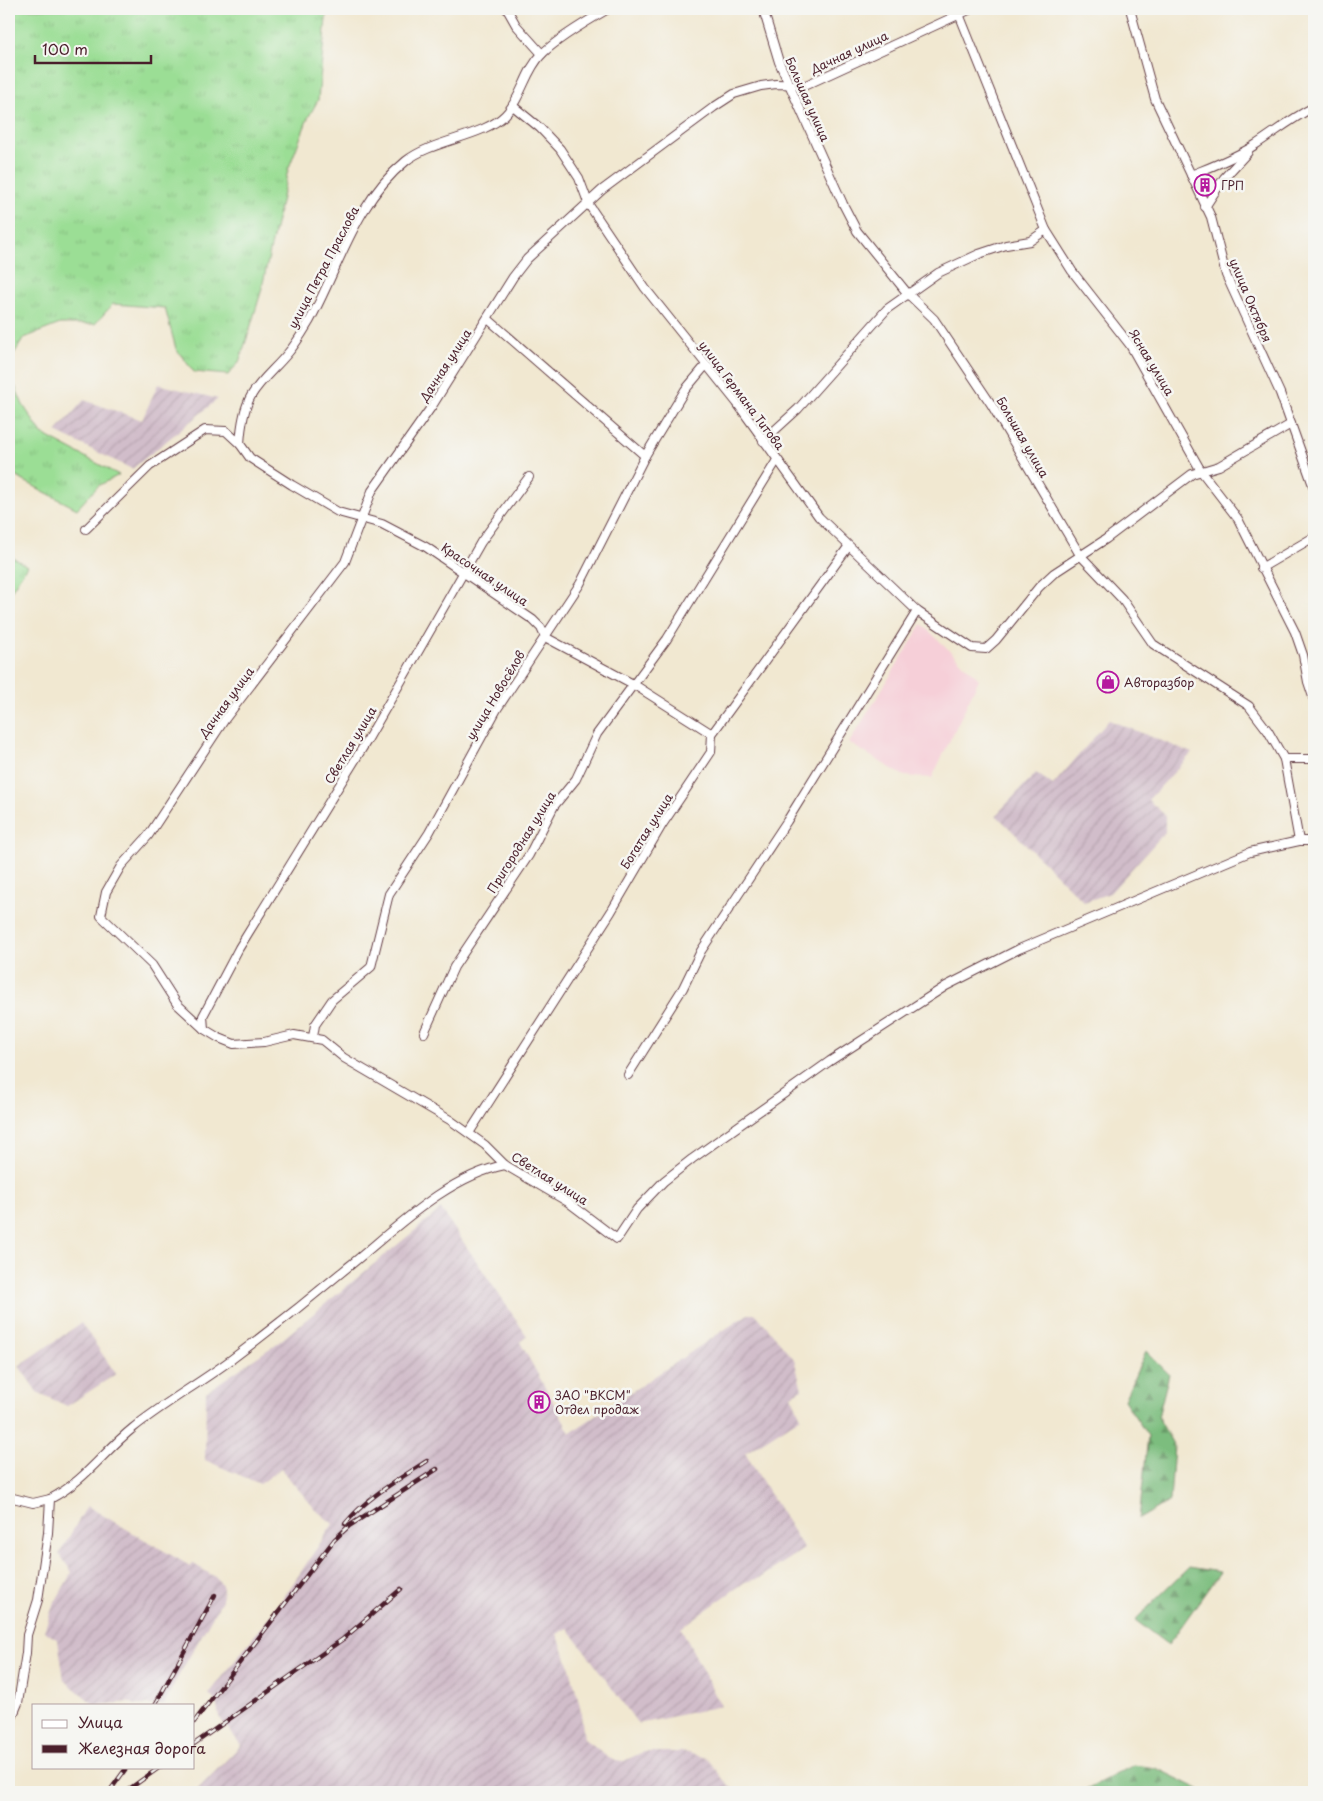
<svg xmlns="http://www.w3.org/2000/svg" width="1323" height="1801" viewBox="0 0 1323 1801" font-family="'Playpen Sans',sans-serif">
<style>
.built{fill:#f6cfd8}
.industrial{fill:url(#industrial-furrows)}
.grass{fill:url(#grass-tufts);stroke:#727e60}
.forest{fill:url(#forest-firs);stroke:#636e54}
.lines{fill:none;stroke-linecap:round;stroke-linejoin:round}
.minor-casing{stroke:#633d44;stroke-width:10}
.minor{stroke:#fff;stroke-width:8}
.rail-casing{stroke:#4a1f2b;stroke-width:4.5}
.rail{stroke:#f6f6f2;stroke-width:2.5;stroke-dasharray:8;stroke-linecap:butt}
.labels{text-anchor:middle;dominant-baseline:central;stroke-width:5;stroke-linejoin:round;paint-order:stroke}
.street-label{font-size:12px;fill:#4a1f2b;stroke:#f6f6f2}
.poi-label{font-size:12px;fill:#4a1f2b;stroke:#f6f6f2;text-anchor:start}
</style>
<defs>
<pattern id="industrial-furrows" width="10" height="10" patternUnits="userSpaceOnUse" patternTransform="scale(1.25)"><rect width="10" height="10" fill="#d1bdca"/><path d="M-1 1l2-2M0 10L10 0M9 11l2-2" fill="none" stroke="#b5a2ae"/></pattern>
<pattern id="grass-tufts" width="24" height="20" patternUnits="userSpaceOnUse" patternTransform="scale(1.25)"><rect width="24" height="20" fill="#9bde95"/><path d="M3 7l-1-3M5 7V3M7 7l1-3M15 17l-1-3M17 17v-4M19 17l1-3" fill="none" stroke="#87be81"/></pattern>
<pattern id="forest-firs" width="22" height="20" patternUnits="userSpaceOnUse" patternTransform="scale(1.25)"><rect width="22" height="20" fill="#7cbd7e"/><path d="M5 1l3.5 6h-7zM16 11l3.5 6h-7z" fill="#689967"/></pattern>
</defs>
<rect width="100%" height="100%" fill="#f6f6f2"/>
<filter id="ink" filterUnits="userSpaceOnUse"><feTurbulence type="fractalNoise" baseFrequency=".02" numOctaves="2"/><feDisplacementMap in="SourceGraphic" scale="10" xChannelSelector="R" yChannelSelector="G"/><feConvolveMatrix kernelMatrix="1 2 1 2 8 2 1 2 1" color-interpolation-filters="sRGB"/></filter>
<filter id="wash" filterUnits="userSpaceOnUse"><feTurbulence type="fractalNoise" baseFrequency=".0096" numOctaves="4" result="noise"/><feDisplacementMap in="SourceGraphic" scale="20" xChannelSelector="R" yChannelSelector="G"/><feGaussianBlur stdDeviation="1.12" result="paint"/><feColorMatrix in="noise" values="0 0 0 0 0 0 0 0 0 0 0 0 0 0 0 0 0 1.4 0 .05"/><feComposite in="paint" operator="in"/></filter>
<g filter="url(#wash)">
<rect width="100%" height="100%" fill="#f1e8d1"/>
<path class="built" d="M922,624L979,679L932,778L904,776L849,743Z"/>
<g class="industrial">
<path d="M158,384L218,399L132,469L56,432L84,400L142,420Z"/>
<path d="M1109,720L1192,753L1148,800L1165,815V832L1110,893L1084,902L996,815L1036,773L1053,785Z"/>
<path d="M441,1209L527,1336L520,1342L570,1433L748,1314H756L794,1359L802,1389L791,1395L801,1417L745,1453L804,1549L760,1578L745,1582L681,1628L721,1706L638,1724L568,1628L557,1634L569,1664L580,1706L584,1739L613,1760L624,1761L643,1752H684L707,1758L723,1779L736,1792H195L241,1745L219,1717L216,1701L209,1694L280,1603L333,1524L316,1510L281,1469L260,1484L205,1460L206,1392L279,1342Z"/>
<path d="M81,1323L116,1374L67,1406L37,1392L19,1366Z"/>
<path d="M87,1506L190,1566L192,1563L218,1579L223,1588L222,1600L175,1682L164,1705H136L130,1702L95,1705L64,1680L58,1640L44,1631L53,1606L72,1572L59,1554Z"/>
</g>
<g class="grass">
<path d="M9,9H327L318,100L308,118L288,170L261,292L248,335L239,362L228,375L194,372L176,349L165,308L113,304L95,324H60L24,338L12,357L13,381L23,405L42,434L119,475L98,486L77,509L9,473Z"/>
<path d="M9,555L27,566L9,594Z"/>
</g>
<g class="forest">
<path d="M1146,1351L1169,1374L1158,1417L1174,1446L1170,1501L1139,1519L1148,1436L1124,1400Z"/>
<path d="M1189,1567L1220,1572L1168,1645L1135,1620Z"/>
<path d="M1134,1765L1156,1768L1205,1792H1145L1144,1790L1138,1792H1082Z"/>
</g>
</g>
<g filter="url(#ink)">
<g class="lines">
<g class="minor-casing">
<g id="minor">
<path d="M507,9L516,25L542,54"/>
<path d="M763,9L779,62L843,204L857,231L908,294L934,319L991,404L1080,555L1122,599L1153,644L1249,706L1268,731L1284,759L1299,841"/>
<path d="M957,9L1046,230L1072,271L1130,345L1201,471L1238,519L1295,632L1303,655L1308,682L1314,700"/>
<path d="M971,9L806,85L776,84L761,86L734,94L714,107L602,190L527,259L513,277L432,406L372,491L345,562L225,719L148,836L121,866L106,892L101,916L152,965L177,1004L204,1029L219,1038L234,1044L264,1042L294,1035L322,1040L344,1058L450,1120L485,1145L505,1165L568,1202L617,1239L637,1209L664,1181L692,1159L830,1061L946,986L1019,949L1250,852L1299,841H1314"/>
<path d="M1130,9L1155,99L1211,217L1226,275L1280,393L1314,488"/>
<path d="M513,106L540,128L560,149L579,178L589,205L645,288L737,403L819,517L917,611L972,648L986,649L996,640L1039,587L1054,573L1106,539L1192,474L1219,466L1291,424"/>
<path d="M1191,175C1213,166 1235,158 1255,145C1275,132 1292,118 1314,107"/>
<path d="M1205,207L1224,178L1248,152"/>
<path d="M488,319L645,456"/>
<path d="M763,441L798,409L887,309L938,273L979,254L1006,245L1030,241L1046,230"/>
<path d="M240,444L250,458L292,485L338,512L382,524L426,547L533,620L541,628L545,637L633,684L712,734"/>
<path d="M86,529L150,466L205,430L226,431L240,444C241,428 243,410 251,396C261,379 276,368 288,353C296,344 303,332 309,322C339,268 355,202 406,161C432,140 483,137 505,115C522,98 525,71 542,54C557,39 589,20 608,9"/>
<path d="M1261,568L1314,537"/>
<path d="M1284,759H1314"/>
<path d="M204,1029L203,1016L239,948L368,739L481,542L529,477"/>
<path d="M424,1033L454,967L529,855L554,806L576,779L597,734L667,639L777,460"/>
<path d="M313,1037L315,1025L332,1000L371,967L389,894L429,833L497,709L580,584L645,456L685,390L706,365"/>
<path d="M628,1075L683,988L701,951L787,821L917,611"/>
<path d="M469,1133L611,912L662,825L711,752L712,734L848,547"/>
<path d="M9,1497L33,1503L50,1499"/>
<path d="M9,1725L18,1703L26,1653L27,1635L38,1600L48,1533L50,1499C85,1481 103,1452 133,1428C164,1403 200,1383 232,1359C272,1329 311,1298 348,1267C393,1231 447,1176 505,1165"/>
</g>
</g>
<use href="#minor" class="minor"/>
<g class="rail-casing">
<g id="rail">
<path d="M345,1524C367,1497 398,1480 427,1461"/>
<path d="M155,1705L215,1595"/>
<path d="M194,1722L334,1540L349,1526L437,1469"/>
<path d="M194,1744L343,1639L401,1589"/>
<path d="M109,1792L127,1767"/>
<path d="M125,1792L160,1767"/>
</g>
</g>
<use href="#rail" class="rail"/>
</g>
</g>
<defs>
<g id="building-ring" transform="scale(1.125)"><circle r="9.5" fill="#f6f6f2" stroke="#b5179e" stroke-width="1.5"/><path d="M-4-6H4V6H1V3H-1V6H-4ZM-2.5-4.3h1.7v1.8h-1.7ZM.8-4.3h1.7v1.8H.8ZM-2.5-1h1.7V.8h-1.7ZM.8-1h1.7V.8H.8Z" fill="#b5179e"/></g>
<g id="shop-ring" transform="scale(1.125)"><circle r="9.5" fill="#f6f6f2" stroke="#b5179e" stroke-width="1.5"/><path d="M-5-2.5h2.3a2.7 3.5 0 0 1 5.4 0H5L5.5 6h-11ZM-1.5-2.5h3a1.5 2.3 0 0 0-3 0Z" fill="#b5179e"/></g>
</defs>
<g fill-rule="evenodd">
<use href="#building-ring" x="1205" y="185"/>
<use href="#shop-ring" x="1108" y="682"/>
<use href="#building-ring" x="539" y="1402"/>
</g>
<g class="labels">
<g class="street-label">
<text transform="translate(849 52) rotate(-25)">Дачная улица</text>
<text transform="translate(808 99) rotate(66)">Большая улица</text>
<text transform="translate(323 267) rotate(-62)">улица Петра Праслова</text>
<text transform="translate(1251 300) rotate(67)">улица Октября</text>
<text transform="translate(1152 362) rotate(59)">Ясная улица</text>
<text transform="translate(445 365) rotate(-57)">Дачная улица</text>
<text transform="translate(742 395) rotate(53)">улица Германа Титова</text>
<text transform="translate(1023 437) rotate(60)">Большая улица</text>
<text transform="translate(485 574) rotate(34)">Красочная улица</text>
<text transform="translate(495 695) rotate(-59)">улица Новосёлов</text>
<text transform="translate(226 702) rotate(-54)">Дачная улица</text>
<text transform="translate(350 745) rotate(-59)">Светлая улица</text>
<text transform="translate(646 831) rotate(-58)">Богатая улица</text>
<text transform="translate(521 842) rotate(-58)">Пригородная улица</text>
<text transform="translate(550 1178) rotate(32)">Светлая улица</text>
</g>
<g class="poi-label">
<text x="1221" y="185">ГРП</text>
<text x="1124" y="682">Авторазбор</text>
<text x="555" y="1395">ЗАО "ВКСМ"<tspan x="555" dy="14">Отдел продаж</tspan></text>
</g>
</g>
<rect width="1323" height="1801" fill="none" stroke="#f6f6f2" stroke-width="30"/>
<rect x="32" y="1704" width="162" height="65" fill="#f6f6f2" stroke="#b1a0a2"/>
<rect x="42" y="1720" width="25" height="8" fill="#ffffff" stroke="#b1a0a2"/>
<text x="78" y="1728" font-size="15" fill="#4a1f2b">Улица</text>
<rect x="42" y="1745" width="25" height="8" fill="#4a1f2b" stroke="#b1a0a2"/>
<text x="78" y="1754" font-size="15" fill="#4a1f2b">Железная дорога</text>
<path d="M35 55v8h116v-8" fill="none" stroke="#4a1f2b" stroke-width="2.5"/>
<text x="42" y="55" font-size="15" fill="#4a1f2b" stroke="#f6f6f2" stroke-width="4" paint-order="stroke">100 m</text>
</svg>
